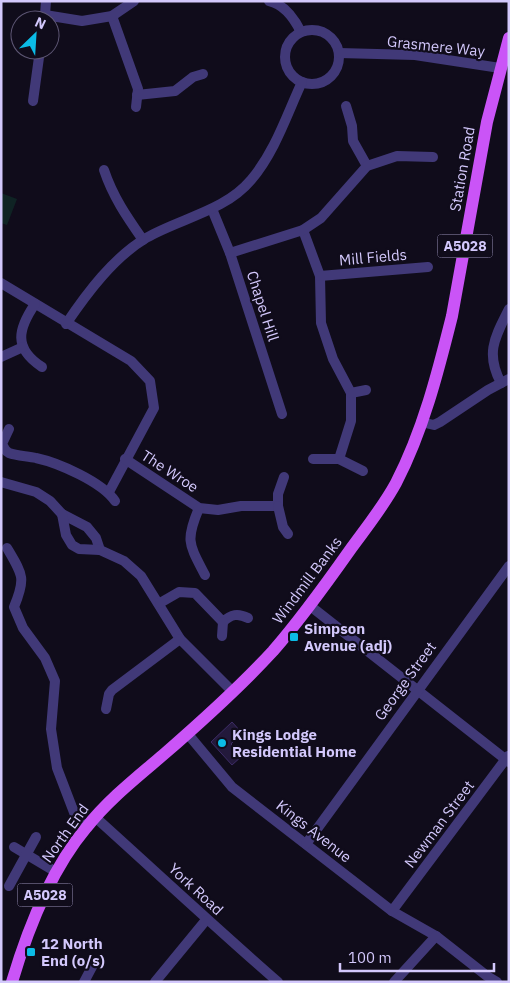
<svg xmlns="http://www.w3.org/2000/svg" width="510" height="983" viewBox="0 0 510 983" font-family="'IBM Plex Sans',sans-serif">
<style>
.green{fill:#0f2324}
.building{fill:#23193b;stroke:#3d2c66}
.lines{fill:none;stroke-linecap:round;stroke-linejoin:round}
.minor{stroke:#413978;stroke-width:10}
.major{stroke:#ca54f7;stroke-width:12}
.poi-dot{fill:#0bbbe6;stroke:#100c1b;stroke-width:2}
.labels{text-anchor:middle;dominant-baseline:central;stroke-width:4.5;stroke-linejoin:round;paint-order:stroke}
.shield{fill:#100c1b;stroke:#9890b8;stroke-width:1}
.shield-label{font-size:14px;font-weight:bold;fill:#d3c8fc}
.street-label{font-size:15px;fill:#d3c8fc;stroke:#100c1b}
.poi-label{font-size:15px;font-weight:bold;fill:#d3c8fc;stroke:#100c1b;text-anchor:start}
</style>
<rect width="100%" height="100%" fill="#100c1b"/>
<path class="green" d="M1,193L17,199L7,225L1,223Z"/>
<path class="building" d="M232,722L242,733L231,744L242,756L232,765L211,742Z"/>
<g class="lines">
<g class="minor">
<path d="M269,1C284,4 295,20 301,32"/>
<path d="M45,15L46,1"/>
<path d="M112,16L138,89L136,107"/>
<path d="M44,20L45,15L82,21L112,16L134,1"/>
<circle cx="312" cy="57" r="27"/>
<path d="M339,53L415,55L500,68"/>
<path d="M137,95L175,91L193,77L203,74"/>
<path d="M33,101L40,50"/>
<path d="M346,106L352,126L353,141L367,166"/>
<path d="M104,170C113,197 127,217 143,240"/>
<path d="M212,209L230,253L282,414"/>
<path d="M303,230L320,276L321,323L333,359L351,393V421L339,459"/>
<path d="M230,253L303,230L321,218L367,166L397,156L433,157"/>
<path d="M320,276L428,267"/>
<path d="M1,283L131,361L150,381L154,408L109,492"/>
<path d="M35,304C18,329 13,348 42,367"/>
<path d="M66,324C87,293 113,258 146,238C181,218 225,211 251,180C275,152 287,114 302,82"/>
<path d="M1,357L23,347"/>
<path d="M501,383C485,353 495,337 509,309"/>
<path d="M351,393L366,390"/>
<path d="M421,422L434,425L440,422L488,390L509,379"/>
<path d="M9,429L2,444C4,448 5,451 9,453C17,456 28,456 36,458C59,463 102,482 115,501"/>
<path d="M125,459L199,508L218,510L241,506H278V494L284,477"/>
<path d="M313,459H339L363,471"/>
<path d="M1,482L36,492L50,501L62,514L87,527L96,538L100,550"/>
<path d="M278,506L283,527L288,534"/>
<path d="M199,508C185,541 189,544 205,575"/>
<path d="M62,514L66,535L72,545L79,549L100,550L124,561L141,576L180,639L233,692"/>
<path d="M7,548C23,575 26,578 14,607L23,628L45,658L55,681L51,729L57,768L75,815L86,827"/>
<path d="M160,603L179,592L195,593L223,622C231,614 238,613 248,618"/>
<path d="M309,605L509,762"/>
<path d="M222,636L223,622"/>
<path d="M106,709L109,694L112,690L180,639"/>
<path d="M187,733L232,787L392,911L436,936L487,976L497,982"/>
<path d="M95,817C156,872 216,928 278,982"/>
<path d="M306,844L509,566"/>
<path d="M14,847L56,872"/>
<path d="M9,886L36,837"/>
<path d="M392,911L508,756"/>
<path d="M84,982L92,967"/>
<path d="M155,982L206,920"/>
<path d="M394,982L436,936"/>
</g>
<path class="major" d="M12,982C28,928 50,871 86,828C108,800 136,778 163,755C201,722 239,688 273,651C301,619 326,584 350,550C366,528 383,507 396,483C423,431 438,372 452,316L487,122L509,38"/>
</g>
<g class="poi-dot">
<rect x="289" y="632" width="10" height="10" rx="2.5"/>
<circle cx="222" cy="743" r="5"/>
<rect x="26" y="947" width="10" height="10" rx="2.5"/>
</g>
<g class="labels">
<g class="shield">
<rect x="437.5" y="234.5" width="55" height="23" rx="4"/>
<rect x="17.5" y="883.5" width="55" height="23" rx="4"/>
</g>
<g class="shield-label">
<text x="465" y="246">A5028</text>
<text x="45" y="895">A5028</text>
</g>
<g class="street-label">
<text transform="translate(436 46) rotate(6)">Grasmere Way</text>
<text transform="translate(462 169) rotate(-80)">Station Road</text>
<text transform="translate(373 257) rotate(-5)">Mill Fields</text>
<text transform="translate(263 306) rotate(72)">Chapel Hill</text>
<text transform="translate(170 471) rotate(33)">The Wroe</text>
<text transform="translate(307 580) rotate(-53)">Windmill Banks</text>
<text transform="translate(405 681) rotate(-54)">George Street</text>
<text transform="translate(439 824) rotate(-53)">Newman Street</text>
<text transform="translate(314 831) rotate(38)">Kings Avenue</text>
<text transform="translate(65 833) rotate(-54)">North End</text>
<text transform="translate(196 889) rotate(43)">York Road</text>
</g>
<g class="poi-label">
<text x="304" y="628">Simpson<tspan x="304" dy="17">Avenue (adj)</tspan></text>
<text x="232" y="734">Kings Lodge<tspan x="232" dy="17">Residential Home</tspan></text>
<text x="41" y="943">12 North<tspan x="41" dy="17">End (o/s)</tspan></text>
</g>
</g>
<rect width="510" height="983" fill="none" stroke="#d3c8fc" stroke-width="5"/>
<g transform="translate(35 35) rotate(25)"><circle r="24" fill="#100c1b" stroke="#5e5775"/>
<path d="M0-4L9 19L0 12L-9 19Z" fill="#0bbbe6"/>
<text y="-8" font-size="14" font-weight="bold" text-anchor="middle" fill="#d3c8fc">N</text>
</g>
<path d="M340 963v8h154v-8" fill="none" stroke="#d3c8fc" stroke-width="2.5"/>
<text x="348" y="963" font-size="15" fill="#d3c8fc" stroke="#100c1b" stroke-width="4" paint-order="stroke">100 m</text>
</svg>
